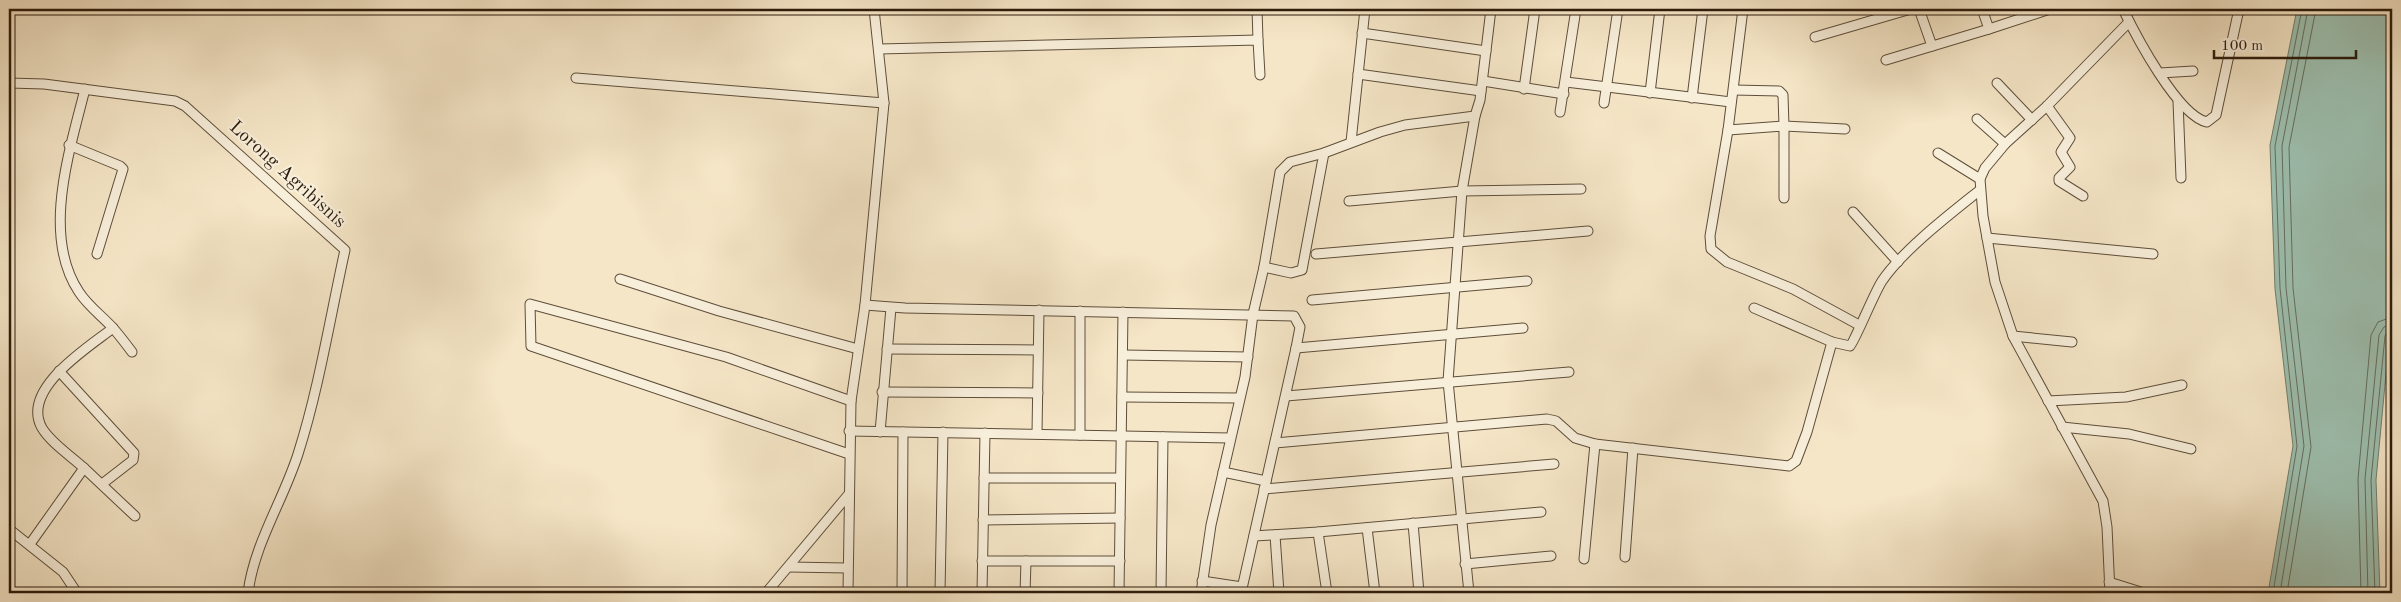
<svg xmlns="http://www.w3.org/2000/svg" width="2401" height="602" viewBox="0 0 2401 602" font-family="'Old Standard TT',serif">
<style>
.water{fill:#9dc0b0;stroke:#707e6e}
.lines{fill:none;stroke-linecap:round;stroke-linejoin:round}
.shore{stroke:#646e5e;stroke-width:1}
.street-casing{stroke:#5e4e3a;stroke-width:11}
.street{stroke:#f8efdb;stroke-width:9}
.labels{text-anchor:middle;dominant-baseline:central;stroke-width:4.5;stroke-linejoin:round;paint-order:stroke}
.street-label{font-size:19px;fill:#2c1b0b;stroke:#f8efdb}
</style>
<rect width="100%" height="100%" fill="#f5e6c7"/>
<filter id="stains"><feTurbulence type="fractalNoise" baseFrequency=".004" numOctaves="4"/><feColorMatrix values="0 0 0 0 .2 0 0 0 0 .09 0 0 0 0 .02 0 0 0 .5 -.17"/></filter>
<radialGradient id="worn" r=".72"><stop offset=".6" stop-color="#630" stop-opacity="0"/><stop offset="1" stop-color="#630" stop-opacity=".3"/></radialGradient>
<path class="water" d="M2297,9H2392V310L2376,480L2380,593H2268L2293,446L2275,289L2270,145Z"/>
<g class="lines">
<g class="shore">
<path d="M2273,593L2297,446L2280,288L2275,146L2302,9"/>
<path d="M2280,593L2304,446L2286,288L2282,146L2308,9"/>
<path d="M2287,593L2311,447L2293,288L2289,147L2316,9"/>
<path d="M2361,593L2358,479L2371,335L2378,322L2392,317"/>
<path d="M2368,593L2365,479L2379,335L2384,327L2392,324"/>
<path d="M2375,593L2371,480L2385,336L2387,332L2392,331"/>
</g>
<g class="street-casing">
<g id="street">
<path d="M1257,9L1258,40"/>
<path d="M1743,9L1728,130L1784,126V198"/>
<path d="M1919,9L1932,46"/>
<path d="M2123,9C2136,36 2178,116 2207,122L2216,115L2239,9"/>
<path d="M1989,29L2050,9"/>
<path d="M1362,33L1486,51"/>
<path d="M1815,37L1911,9"/>
<path d="M879,49L1258,40L1260,75"/>
<path d="M1886,60L1989,29L1982,9"/>
<path d="M2160,73L2193,71"/>
<path d="M1358,74L1481,91"/>
<path d="M576,78L884,103"/>
<path d="M1483,81L1564,94"/>
<path d="M1566,82L1731,102"/>
<path d="M9,83L44,84L175,101L185,106L345,250C330,318 319,388 298,454C283,501 254,544 248,593"/>
<path d="M1997,83L2032,120"/>
<path d="M85,89C70,150 41,235 79,292C88,306 102,316 113,328C120,336 126,344 132,352"/>
<path d="M1524,89L1535,9"/>
<path d="M1734,90L1779,91L1783,95L1784,126L1845,129"/>
<path d="M1650,93L1660,9"/>
<path d="M1692,98L1703,9"/>
<path d="M2178,101L2181,178"/>
<path d="M1604,103L1618,9"/>
<path d="M2047,106L2070,138L2061,152L2070,167L2059,178V181L2083,196"/>
<path d="M1560,112L1576,9"/>
<path d="M1977,119L2005,144"/>
<path d="M1728,130L1710,236L1711,249L1727,262L1793,289L1859,325"/>
<path d="M1351,142L1365,9"/>
<path d="M69,145L120,166L123,169L97,254"/>
<path d="M1938,153L1980,179"/>
<path d="M1349,201L1462,191L1581,189"/>
<path d="M1853,212L1898,262"/>
<path d="M1987,238L2153,254"/>
<path d="M1316,254L1588,231"/>
<path d="M1264,267L1291,273L1302,270L1324,153"/>
<path d="M620,279L719,311L858,349"/>
<path d="M1312,300L1527,281"/>
<path d="M865,305L905,308L1294,316L1300,327L1296,348L1241,593"/>
<path d="M1754,308L1832,342L1850,346C1854,343 1874,293 1882,281C1903,250 1950,214 1980,190"/>
<path d="M1080,311V435"/>
<path d="M2013,336L2072,342"/>
<path d="M1296,348L1523,328"/>
<path d="M887,349L1038,350"/>
<path d="M1123,355L1248,357"/>
<path d="M59,371L134,453L133,460L102,484"/>
<path d="M882,392L1038,393"/>
<path d="M1286,396L1569,372"/>
<path d="M1122,397L1239,398"/>
<path d="M2048,401L2126,397L2182,385"/>
<path d="M2062,427L2129,434L2191,449"/>
<path d="M849,431L1230,438"/>
<path d="M880,432L891,308"/>
<path d="M1037,433L1039,310"/>
<path d="M1275,443L1547,419L1556,421L1575,438L1595,444L1789,466L1796,461L1807,432L1832,342"/>
<path d="M849,454L531,346L530,304L726,357L851,401"/>
<path d="M84,468L135,516"/>
<path d="M1223,472L1266,481"/>
<path d="M984,478H1120"/>
<path d="M1264,489L1554,464"/>
<path d="M983,520L1120,518"/>
<path d="M1413,523L1419,593"/>
<path d="M1367,528L1375,593"/>
<path d="M9,529L63,572L77,593"/>
<path d="M1318,532L1327,593"/>
<path d="M1275,535L1279,593"/>
<path d="M1254,536L1318,532L1541,512"/>
<path d="M30,544L84,468C71,456 51,443 42,428C20,389 89,347 113,328"/>
<path d="M1625,557L1633,448"/>
<path d="M1584,559L1595,444"/>
<path d="M982,561H1120"/>
<path d="M1465,564L1551,556"/>
<path d="M789,567L847,568"/>
<path d="M1202,581L1242,587"/>
<path d="M2109,582L2144,593"/>
<path d="M766,593L849,494"/>
<path d="M848,593L851,401L865,305L884,103L874,9"/>
<path d="M902,593L903,432"/>
<path d="M940,593L943,432"/>
<path d="M982,593L985,433"/>
<path d="M1025,593L1026,561"/>
<path d="M1119,593L1123,312"/>
<path d="M1161,593L1163,437"/>
<path d="M1201,593L1211,525L1245,377L1253,314L1264,267L1280,172L1290,162L1324,153L1380,132L1405,125L1475,116L1480,100L1491,9"/>
<path d="M1469,593L1448,381L1462,191L1475,116"/>
<path d="M2110,593L2107,527L2103,501L2013,336L1995,282L1983,216L1980,179L1985,168L2005,144L2047,106L2129,22"/>
</g>
</g>
<use href="#street" class="street"/>
</g>
<g class="labels">
<g class="street-label">
<text transform="translate(287 175) rotate(42)">Lorong Agribisnis</text>
</g>
</g>
<rect width="2401" height="602" fill="none" stroke="#f5e6c7" stroke-width="30"/>
<rect x="10" y="10" width="2381" height="582" fill="none" stroke="#2c1b0b" stroke-width="2.5"/>
<rect x="15" y="15" width="2371" height="572" fill="none" stroke="#2c1b0b"/>
<path d="M2214 50v8h142v-8" fill="none" stroke="#2c1b0b" stroke-width="2.5"/>
<text x="2221" y="50" font-size="15" fill="#2c1b0b" stroke="#f8efdb" stroke-width="4" paint-order="stroke">100 m</text>
<rect width="100%" height="100%" filter="url(#stains)"/>
<rect width="100%" height="100%" fill="url(#worn)"/>
</svg>
